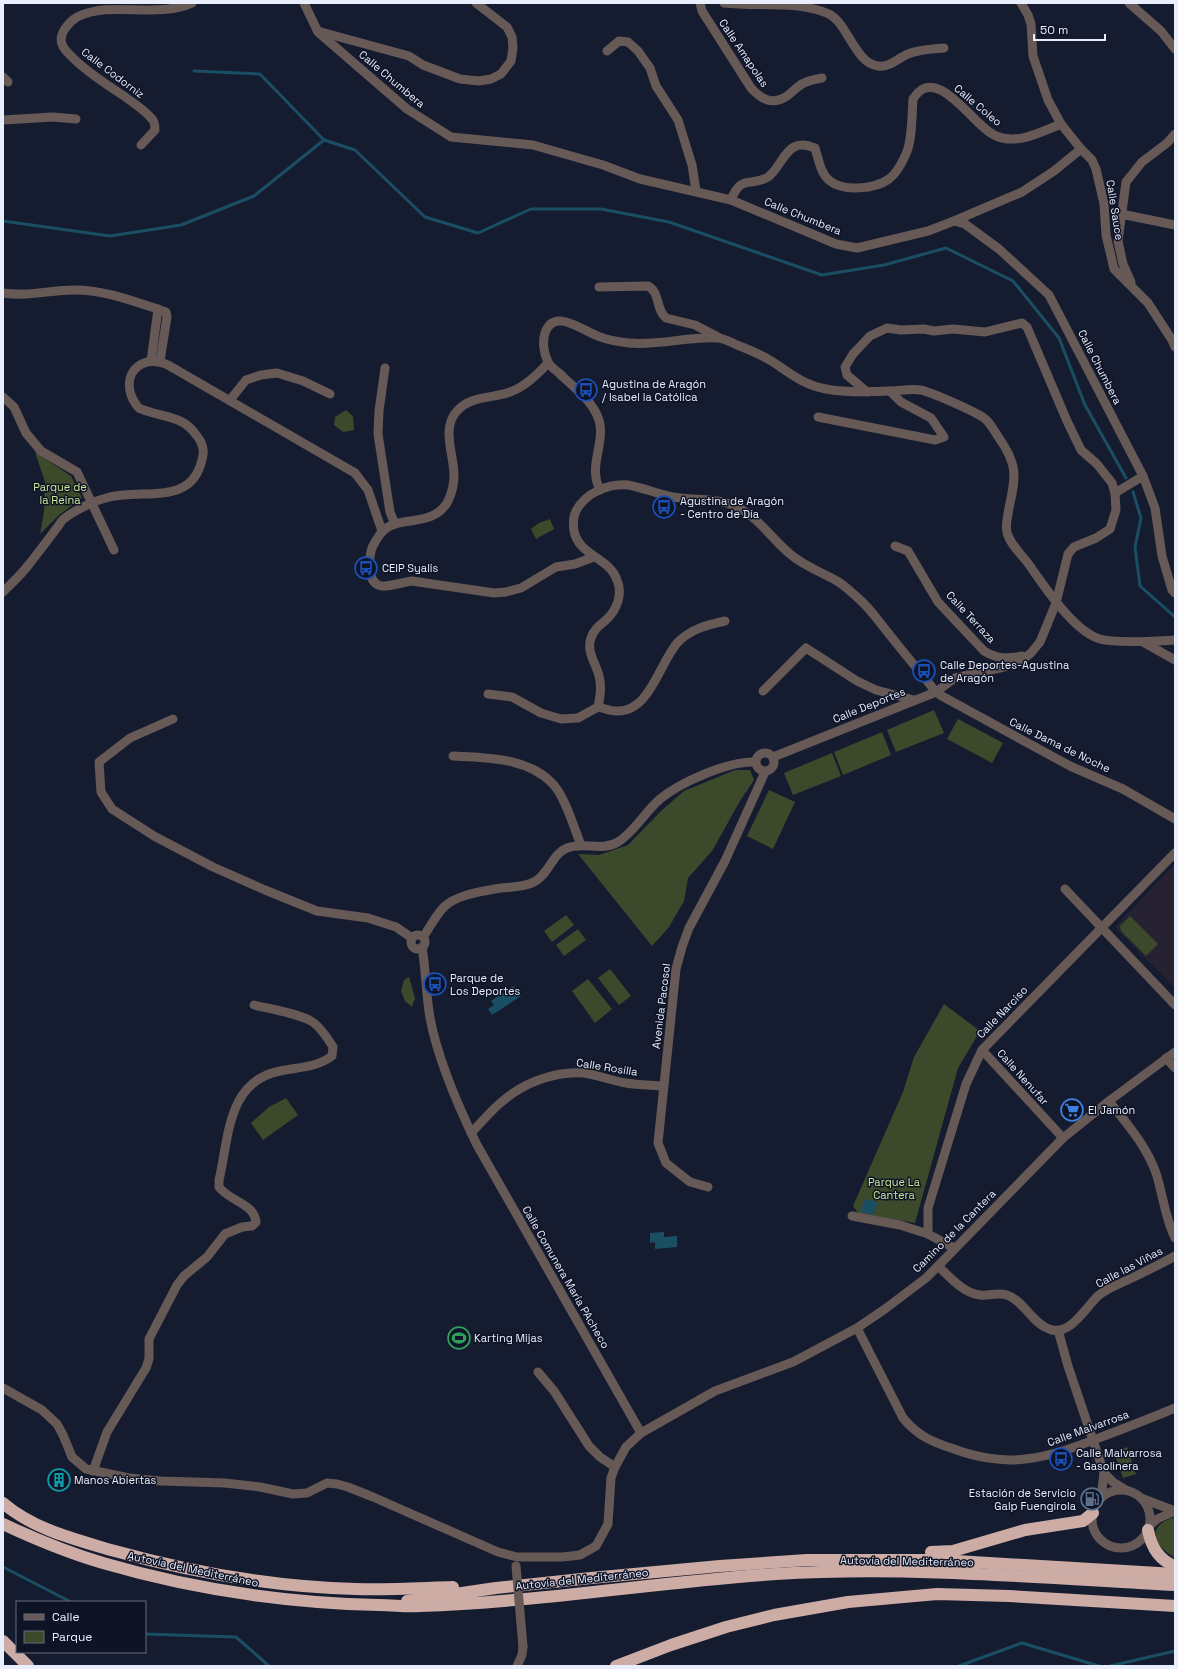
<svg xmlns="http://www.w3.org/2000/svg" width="1178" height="1669" viewBox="0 0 1178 1669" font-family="'Space Grotesk',sans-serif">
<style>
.education{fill:#262232}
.green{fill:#3c492a}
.water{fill:#1a4e63}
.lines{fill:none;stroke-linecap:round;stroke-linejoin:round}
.stream{stroke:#1a4e63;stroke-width:3}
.street{stroke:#665956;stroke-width:9}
.highway{stroke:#ccaca5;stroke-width:12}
.street-bridge{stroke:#665956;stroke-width:9}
.labels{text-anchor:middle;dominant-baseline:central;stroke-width:3;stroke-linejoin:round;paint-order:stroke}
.street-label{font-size:11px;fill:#e9eefc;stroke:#0e1326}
.poi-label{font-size:11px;fill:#e9eefc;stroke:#0e1326;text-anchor:start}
.park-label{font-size:11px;fill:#c7e998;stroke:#0e1326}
</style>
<rect width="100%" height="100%" fill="#161c30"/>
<path class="education" d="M1175,864V988L1117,929L1116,926Z"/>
<g class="green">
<path d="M346,410L353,416L354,430L343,432L334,425L335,417Z"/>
<path d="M35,452L71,476L82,498L59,515L40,534L44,512L45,482Z"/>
<path d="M550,519L554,529L536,539L531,529L539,523Z"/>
<path d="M934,710L944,733L896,752L887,730Z"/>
<path d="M958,719L1003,743L992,763L947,739Z"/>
<path d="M882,732L891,755L843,775L834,752Z"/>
<path d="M832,753L841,776L793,795L784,773Z"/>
<path d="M735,770H750L754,780L740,801L712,851L688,878L684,901L669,927L652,946L578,854L599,855L628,845L661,811L684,791Z"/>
<path d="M769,790L795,802L773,849L747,836Z"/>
<path d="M566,915L574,925L552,942L544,931Z"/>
<path d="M1130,916L1158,944L1146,956L1121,931L1120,926Z"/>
<path d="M578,929L586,940L564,956L556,945Z"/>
<path d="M610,969L631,996L619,1005L598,978Z"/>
<path d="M409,977L415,998L412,1007L405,1001L401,991L404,980Z"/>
<path d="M588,979L612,1009L595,1023L572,991Z"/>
<path d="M944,1004L980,1031L958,1068L915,1223L858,1213L853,1206L903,1092L914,1057Z"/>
<path d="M286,1098L298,1115L263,1140L251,1123L269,1107Z"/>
<path d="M1127,1447L1136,1474L1123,1478L1114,1452Z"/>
<path d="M1175,1517V1558C1153,1545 1145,1526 1175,1517Z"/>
</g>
<g class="water">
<path d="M513,986L521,996L492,1015L488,1009L494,1005L491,1001Z"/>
<path d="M865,1199L878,1202L873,1215L860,1212Z"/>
<path d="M664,1232V1237L677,1236V1247L655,1249V1242L650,1243V1233Z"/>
</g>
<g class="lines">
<g class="stream">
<path d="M194,71L260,74L324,140L355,150L425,217L478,233L531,209H601L669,222L822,275L884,265L946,248L1013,281L1059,338L1085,405L1126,478"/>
<path d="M3,221L110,236L181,225L254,196L324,140"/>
<path d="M1133,492L1141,518L1135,547L1140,586L1175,617"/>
<path d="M3,1567L71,1602"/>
<path d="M145,1634L236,1637L269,1666"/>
<path d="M959,1666L1022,1643L1099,1666"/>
<path d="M1110,1666L1175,1651"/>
</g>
<g class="street">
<path d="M304,3L318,32L407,109L451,137L533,145L603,165L640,179L731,200L836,244L857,248L928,231L954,221L965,224L999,249L1049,295L1143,476L1155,508L1162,556L1172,590L1175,593"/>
<path d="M700,3L702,11L751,88C761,99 772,106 787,96C793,92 797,86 804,83C810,80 816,79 822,78"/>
<path d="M724,3C758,7 798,0 829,14C848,24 855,63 878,66C889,68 898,58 908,54C920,49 932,49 944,48"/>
<path d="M1021,3L1028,15L1031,24L1033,56L1048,100L1061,124L1081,149L1092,160L1096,169L1104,204L1106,235L1114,269L1148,303L1172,340L1175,347"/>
<path d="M1129,3L1161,31L1175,49"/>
<path d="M321,32L409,56L423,65L460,79L479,81L491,79L501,74L511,61L513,48L512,37L507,27L476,3"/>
<path d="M607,51L619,41L628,42L638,51L650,68L656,86L678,120L692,165L696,191"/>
<path d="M3,77L8,82"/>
<path d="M3,120L53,117L76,119"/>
<path d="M141,145L155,130C155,127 155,122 152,119C145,110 133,103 124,96C107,85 90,74 75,60C71,55 64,51 62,44C58,34 69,22 77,17C112,0 155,19 192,3"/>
<path d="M731,200C742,173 750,188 768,177C779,169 782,154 794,147C801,143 808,145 815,148C819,160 820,173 830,181C844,192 875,189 889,179C897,173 902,163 906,154C912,142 912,114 913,99C937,61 974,128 996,136C1017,145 1041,132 1061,124"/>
<path d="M1121,214L1175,225"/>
<path d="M954,221L1022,192L1054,171L1081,149"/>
<path d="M1131,282L1123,264L1118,241L1126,182L1142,162L1167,143L1175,134"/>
<path d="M599,287L648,286C661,293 655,309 666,318L695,325L718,337"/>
<path d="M3,293C29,297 49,290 74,290C106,290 136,302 166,312L167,317L160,361"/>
<path d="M151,361L158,309"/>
<path d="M548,363C538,374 525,387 510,392C492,399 471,395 457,411C441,428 454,455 454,475C454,484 452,493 448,501C433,529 397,514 382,532C379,535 377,539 375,542C370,550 369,562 370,571C371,579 374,585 382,586C388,587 404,582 412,581L494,593L506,592L521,588L556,567L575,564L594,557"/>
<path d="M385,368L379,411L378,434L390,512L395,524"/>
<path d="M3,397L14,407L26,433L41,451L77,472L114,550"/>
<path d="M230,400L246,380L261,375L277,373L303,381L330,394"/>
<path d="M818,417L935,440L944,437L931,418L901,402L890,391"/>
<path d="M600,490C586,463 610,439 596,413C588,397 571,385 559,373C555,370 550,366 548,362C544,354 542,342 545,333C554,306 584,332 600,337C609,340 620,342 629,343C659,346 689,336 719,338C725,339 731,342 737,345C750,350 762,355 773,362C791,374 804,385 826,389C846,393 870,392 890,391C900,391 911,388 920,390C929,391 976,412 984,418C990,422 994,431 999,438C1018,465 1016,476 1009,508C1008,516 1005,524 1007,532C1010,546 1025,557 1032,569C1047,590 1075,632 1100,639C1117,644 1156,641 1175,640"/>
<path d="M1115,493L1143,476"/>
<path d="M895,546L908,551L938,602L984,651C997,659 1007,659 1022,656"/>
<path d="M3,592C12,583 22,574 30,563C39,552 47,541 56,529C59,526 61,520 65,518C75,510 94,501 106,498C143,487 194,509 203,455C204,448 201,441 197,436C184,417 169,418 150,412C147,411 142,410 139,408C135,404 133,400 131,395C123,370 145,354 168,365L355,473L368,490L382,531"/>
<path d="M1143,642L1175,660"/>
<path d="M763,691L806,648L857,681L876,690L914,700"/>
<path d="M488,694L512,697L541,713L561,719L578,718L598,707C603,708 610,711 616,711C650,713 659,663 678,642C691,629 707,625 725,621"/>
<path d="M598,707C600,697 602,687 599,676C596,663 586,652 591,638C594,629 600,625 606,620C617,610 623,594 617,580C609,557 579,556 574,531C573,524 573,517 576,511C585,493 609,483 628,485C639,487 650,491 661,494C686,503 713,495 737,507C758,517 772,539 790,554C804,566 821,572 837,581C844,585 851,592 858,598C870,608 879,622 889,634C904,653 920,672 936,692L940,695L1070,766L1123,789L1175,819"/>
<path d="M173,719L130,738L99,762L101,792L112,809L154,836L213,867L265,890L317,911L368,918L396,927L412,938"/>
<circle cx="765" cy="762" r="9"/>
<path d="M453,756C487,758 528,757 553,784C565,797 574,828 581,845"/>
<path d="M773,757L936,692L955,678L1004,667L1022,660L1031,653L1040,642L1056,603L1068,554L1074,547L1096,538L1110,529L1116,510L1115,493L1112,483L1097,464L1081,450L1067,421L1027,327L1022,323L985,332L953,329L934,331L924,329L901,330L887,328L870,336L853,354L845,367L847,375L867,392"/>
<path d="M1065,889L1175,1005"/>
<circle cx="418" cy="942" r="7"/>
<path d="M423,937C430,927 436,915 444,907C457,894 485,891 501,888C512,887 525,887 534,882C549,874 552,854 567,848C584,841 601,852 618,842C634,832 645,812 660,799C681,782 728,761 755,762"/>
<path d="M422,947C426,971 426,995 430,1018C438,1060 458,1106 477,1145L641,1433"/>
<path d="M982,1050L1063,1138"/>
<path d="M1166,1058L1175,1068"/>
<path d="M1109,1101C1127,1124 1146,1145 1156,1173C1163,1195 1165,1218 1175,1238"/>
<path d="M471,1133C482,1122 492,1109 504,1100C525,1082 556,1071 584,1073C598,1075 612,1081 626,1083C638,1085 651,1085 663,1086"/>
<path d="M708,1187L690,1182L666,1163L658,1143L676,969L682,947L689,928L725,861L765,772"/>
<path d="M852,1216L900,1225L928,1234L954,1248"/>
<path d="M928,1234V1208L966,1084L982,1050L1175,853"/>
<path d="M938,1266C950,1277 963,1293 980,1295C989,1296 998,1292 1007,1295C1024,1301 1032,1323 1049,1329C1070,1338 1087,1305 1099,1295C1108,1288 1121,1283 1132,1278C1146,1271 1161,1264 1175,1256"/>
<path d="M857,1328L903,1418C918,1436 932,1442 954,1449C975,1457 1002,1462 1025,1459C1053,1456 1078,1446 1104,1436C1128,1427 1151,1418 1175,1408"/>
<path d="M1058,1330L1068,1366L1104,1473L1101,1498"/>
<path d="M538,1372L554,1391L589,1446L600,1457L615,1467"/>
<path d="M3,1388L42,1410L57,1424L63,1435L72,1457L86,1469L129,1478L161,1481L225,1483L260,1487L293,1494L307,1493L327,1483L337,1484L348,1487L373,1497L498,1552L517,1557H562L580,1555L596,1546L608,1524L611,1478L615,1467L626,1447L641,1433L715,1391L793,1362L857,1328L885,1309L926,1278L938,1266L1063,1138L1109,1101L1175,1052"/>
<path d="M93,1471L107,1432L146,1368L149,1359V1339L177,1285L184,1276L207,1257L225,1234L242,1227L252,1226L256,1222C254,1203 229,1201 219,1187V1180C229,1138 227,1081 280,1071C298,1067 316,1068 332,1056L333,1047C328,1039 322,1029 314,1023C302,1014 270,1009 254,1005"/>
<path d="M1104,1473L1113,1482L1126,1490"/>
<circle cx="1121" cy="1519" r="29"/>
<path d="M1141,1498L1175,1511"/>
<path d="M1149,1526L1157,1519L1175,1511"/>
<path d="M517,1666L522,1655L523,1647"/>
</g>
<g class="highway">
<path d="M3,1503C33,1529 74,1539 111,1550C190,1572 273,1587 356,1589C388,1590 420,1588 453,1587"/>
<path d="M3,1524C35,1539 69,1553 103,1563C192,1589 286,1603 379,1605C393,1605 407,1607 420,1606C539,1602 657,1582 776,1574C909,1566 1043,1578 1175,1585"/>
<path d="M1148,1530C1151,1546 1158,1560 1175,1566"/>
<path d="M931,1552L953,1551L1025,1530L1083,1521L1093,1513"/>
<path d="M407,1601L496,1588L591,1578L720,1566L807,1560H940L1175,1574"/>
<path d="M3,1641L28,1666"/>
<path d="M616,1666L671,1645L726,1627L774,1615L848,1602L937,1594L1009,1596L1175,1606"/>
</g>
<path class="street-bridge" d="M516,1566L523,1647"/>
</g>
<defs>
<g id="bus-ring" transform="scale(1.15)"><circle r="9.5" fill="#0e1326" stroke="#1a4fb4" stroke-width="1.5"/><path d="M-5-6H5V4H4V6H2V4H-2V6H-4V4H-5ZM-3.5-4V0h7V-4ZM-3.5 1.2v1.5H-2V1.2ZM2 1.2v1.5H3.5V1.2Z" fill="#1a4fb4"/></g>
<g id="supermarket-ring" transform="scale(1.15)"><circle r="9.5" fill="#0e1326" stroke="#3f7fe0" stroke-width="1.5"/><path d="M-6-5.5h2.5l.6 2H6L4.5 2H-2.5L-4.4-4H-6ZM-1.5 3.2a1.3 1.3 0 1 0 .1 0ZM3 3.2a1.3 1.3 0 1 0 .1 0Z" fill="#3f7fe0"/></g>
<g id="stadium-ring" transform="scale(1.15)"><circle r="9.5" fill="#0e1326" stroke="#2e9e5b" stroke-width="1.5"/><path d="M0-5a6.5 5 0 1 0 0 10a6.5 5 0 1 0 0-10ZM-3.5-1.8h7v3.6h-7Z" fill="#2e9e5b"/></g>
<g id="building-ring" transform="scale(1.15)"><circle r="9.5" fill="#0e1326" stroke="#0f9aa8" stroke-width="1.5"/><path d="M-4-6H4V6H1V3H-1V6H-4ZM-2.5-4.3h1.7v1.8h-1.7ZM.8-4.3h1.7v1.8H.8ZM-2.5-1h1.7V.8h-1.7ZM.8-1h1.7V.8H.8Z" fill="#0f9aa8"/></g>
<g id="fuel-ring" transform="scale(1.15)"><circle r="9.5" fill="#0e1326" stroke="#5c6f8a" stroke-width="1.5"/><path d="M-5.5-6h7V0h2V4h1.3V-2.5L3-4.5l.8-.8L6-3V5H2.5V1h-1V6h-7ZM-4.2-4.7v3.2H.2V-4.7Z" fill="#5c6f8a"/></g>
</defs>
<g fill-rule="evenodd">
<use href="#bus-ring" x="586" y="390"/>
<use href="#bus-ring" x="664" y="507"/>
<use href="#bus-ring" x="366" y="568"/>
<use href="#bus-ring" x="924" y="671"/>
<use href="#bus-ring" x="435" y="984"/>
<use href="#supermarket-ring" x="1072" y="1110"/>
<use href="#stadium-ring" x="459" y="1338"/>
<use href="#bus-ring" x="1061" y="1459"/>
<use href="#building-ring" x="59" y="1480"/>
<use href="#fuel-ring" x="1092" y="1499"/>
</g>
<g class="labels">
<g class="street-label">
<text transform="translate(744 53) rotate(56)">Calle Amapolas</text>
<text transform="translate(113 73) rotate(37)">Calle Codorniz</text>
<text transform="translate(392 79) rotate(40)">Calle Chumbera</text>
<text transform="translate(978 105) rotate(40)">Calle Coleo</text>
<text transform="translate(1115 210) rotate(81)">Calle Sauce</text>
<text transform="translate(803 216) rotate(22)">Calle Chumbera</text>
<text transform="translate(1100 367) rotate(63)">Calle Chumbera</text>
<text transform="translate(971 617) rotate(47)">Calle Terraza</text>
<text transform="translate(869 705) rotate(-22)">Calle Deportes</text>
<text transform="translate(1060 745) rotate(26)">Calle Dama de Noche</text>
<text transform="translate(661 1006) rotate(-83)">Avenida Pacosol</text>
<text transform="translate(1002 1012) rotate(-46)">Calle Narciso</text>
<text transform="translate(607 1067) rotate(9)">Calle Rosilla</text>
<text transform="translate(1023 1077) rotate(48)">Calle Nenufar</text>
<text transform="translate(954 1231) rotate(-45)">Camino de la Cantera</text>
<text transform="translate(1129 1267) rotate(-28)">Calle las Viñas</text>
<text transform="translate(566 1277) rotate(60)">Calle Comunera María PAcheco</text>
<text transform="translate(1088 1428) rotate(-20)">Calle Malvarrosa</text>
<text transform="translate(907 1561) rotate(1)">Autovía del Mediterráneo</text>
<text transform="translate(193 1569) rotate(12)">Autovía del Mediterráneo</text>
<text transform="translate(582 1579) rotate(-6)">Autovía del Mediterráneo</text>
</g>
<g class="poi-label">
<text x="602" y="384">Agustina de Aragón<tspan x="602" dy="13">/ Isabel la Católica</tspan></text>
<text x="680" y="501">Agustina de Aragón<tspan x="680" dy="13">- Centro de Día</tspan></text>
<text x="382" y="568">CEIP Syalis</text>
<text x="940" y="665">Calle Deportes-Agustina<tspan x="940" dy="13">de Aragón</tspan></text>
<text x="450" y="978">Parque de<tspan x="450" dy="13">Los Deportes</tspan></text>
<text x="1088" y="1110">El Jamón</text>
<text x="474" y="1338">Karting Mijas</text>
<text x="1076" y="1453">Calle Malvarrosa<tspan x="1076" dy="13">- Gasolinera</tspan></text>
<text x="74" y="1480">Manos Abiertas</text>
<text x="1076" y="1493" text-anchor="end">Estación de Servicio<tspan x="1076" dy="13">Galp Fuengirola</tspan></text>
</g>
<g class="park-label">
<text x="60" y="487">Parque de<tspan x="60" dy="13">la Reina</tspan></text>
<text x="894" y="1182">Parque La<tspan x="894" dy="13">Cantera</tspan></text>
</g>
</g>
<rect width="1178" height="1669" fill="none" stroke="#e9eefc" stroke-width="8"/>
<rect x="16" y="1601" width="130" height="52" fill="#0e1326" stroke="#666b7c"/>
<rect x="24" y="1614" width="20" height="6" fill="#665956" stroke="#666b7c"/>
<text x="52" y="1621" font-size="12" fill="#e9eefc">Calle</text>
<rect x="24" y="1631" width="20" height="12" fill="#3c492a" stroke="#666b7c"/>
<text x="52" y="1641" font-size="12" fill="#e9eefc">Parque</text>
<path d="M1034 34v6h71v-6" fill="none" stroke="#e9eefc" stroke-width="2"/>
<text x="1040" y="34" font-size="12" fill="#e9eefc" stroke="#0e1326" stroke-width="3" paint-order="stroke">50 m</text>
</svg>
